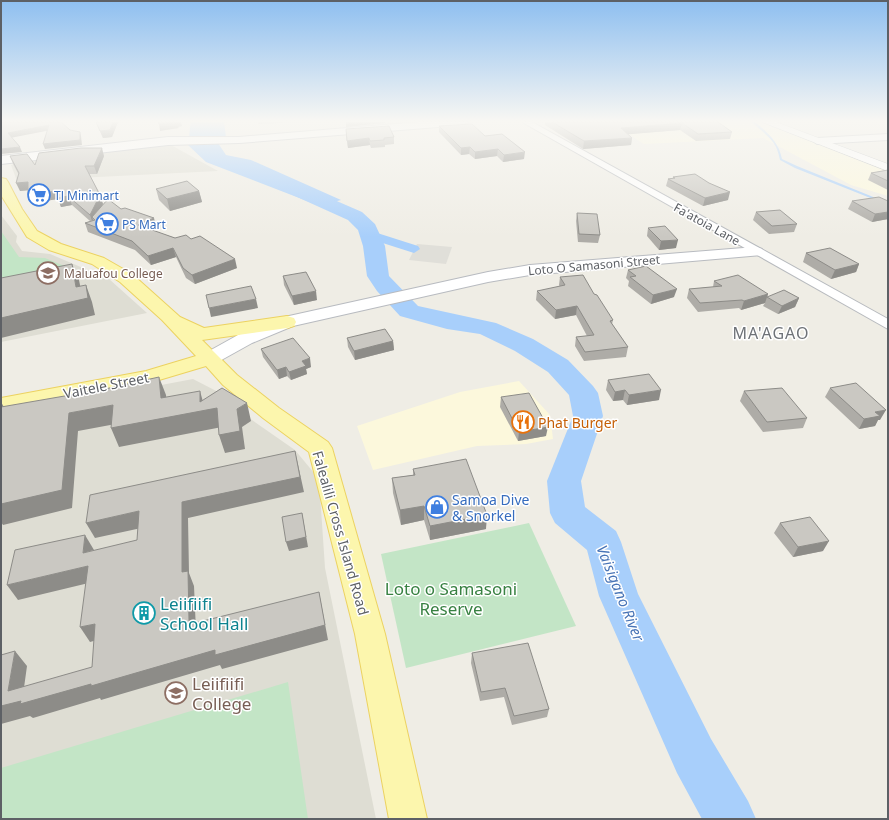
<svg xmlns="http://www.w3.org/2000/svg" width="889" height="820" viewBox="0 0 889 820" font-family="'Noto Sans',sans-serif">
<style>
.commercial{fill:#fcf8dc}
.industrial{fill:#e0dfd9}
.education{fill:#deddd3}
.green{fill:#c3e5c6}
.water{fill:#a8cffb}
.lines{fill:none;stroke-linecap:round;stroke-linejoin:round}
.stream{fill:#a8cffb;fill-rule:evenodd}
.canal{fill:#a8cffb;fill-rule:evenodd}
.river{fill:#a8cffb;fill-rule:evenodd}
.minor-casing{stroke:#b7babe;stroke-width:2}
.tertiary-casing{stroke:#b7babe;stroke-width:1}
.secondary-casing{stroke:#b8bbc0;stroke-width:2}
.primary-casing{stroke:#ecd261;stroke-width:2}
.minor{fill:#fff;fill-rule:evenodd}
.tertiary{fill:#fff;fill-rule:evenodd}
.secondary{fill:#fff;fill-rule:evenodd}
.primary{fill:#fcf6ad;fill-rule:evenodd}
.wall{fill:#aeaca7}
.shaded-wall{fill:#8d8c88}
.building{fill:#cac8c2;stroke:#8d8c88}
.labels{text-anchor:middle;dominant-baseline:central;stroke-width:3;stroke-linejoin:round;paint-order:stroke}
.far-shop-label{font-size:12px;fill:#366cbe;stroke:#fff;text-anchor:start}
.far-street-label{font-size:12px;fill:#5d6065;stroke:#fff}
.far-education-label{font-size:12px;fill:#785e54;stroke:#fff;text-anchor:start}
.street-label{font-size:14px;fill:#5d6065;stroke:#fff}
.food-label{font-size:14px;fill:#c56008;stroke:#fff;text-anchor:start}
.shop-label{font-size:14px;fill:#366cbe;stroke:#fff;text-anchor:start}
.water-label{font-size:15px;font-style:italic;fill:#4874b6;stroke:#fff}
.quarter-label{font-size:16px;letter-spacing:1px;fill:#6e7277;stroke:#fff}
.near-park-label{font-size:17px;fill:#388142;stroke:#fff}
.near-culture-label{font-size:17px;fill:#0d838f;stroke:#fff;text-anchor:start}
.near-education-label{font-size:17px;fill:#785e54;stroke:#fff;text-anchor:start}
</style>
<rect width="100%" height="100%" fill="#efede5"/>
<g class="commercial">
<path d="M609,122H760L888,170V196L851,185L763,138L644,144Z"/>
<path d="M519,381L550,415L553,439L526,444L477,446L373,470L357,426L460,392Z"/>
</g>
<path class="industrial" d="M417,244L452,247L446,264L409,260Z"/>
<g class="education">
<path d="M171,145L218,171L17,181L11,165L26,160L111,150Z"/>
<path d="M1,215L17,236L16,242L22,251L50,254L109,279L147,313L1,342Z"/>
<path d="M193,379L224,395L249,418L295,450L319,479L325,568L376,819H1V439L8,414Z"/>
</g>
<g class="green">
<path d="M1,231L19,257L45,258L84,274L1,293Z"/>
<path d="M529,523L576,626L406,668L381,554Z"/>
<path d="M288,682L308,819H1V768Z"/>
</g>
<path class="water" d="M191,122H224L226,137L218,143L226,155L251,160L341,200L320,206L206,162L188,145C190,137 189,130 191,122Z"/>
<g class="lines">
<path class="stream" d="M752,122H755C767,132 779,142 782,159L797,166L888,203V205L795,168L780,160C779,156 778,151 776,147C771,137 760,130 752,122Z"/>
<path class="canal" d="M371,231L418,246L420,249L414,253L367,238L365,235Z"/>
<path class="river" d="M293,182L362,212L375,224L385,246L389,276L418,306L496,323L533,339L568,360L593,386L598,393L603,416L581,481L585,507L616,531L621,542L638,594L711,739L748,801L756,819H702L677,773L599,596L587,550L555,523L550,513L547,481L573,416L569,395L548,372L515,351L480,334L447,329L400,316L377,291L367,276L363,246L358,230L348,220L286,192L284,188L286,184Z"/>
<g class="minor-casing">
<g id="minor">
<path d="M522,122H532L888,319V329Z"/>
<path d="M888,134V140L817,144L813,141L817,138Z"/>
</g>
</g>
<g class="tertiary-casing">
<path id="tertiary" d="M762,122H776L888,164V171Z"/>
</g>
<g class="secondary-casing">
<g id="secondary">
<path d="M419,122H468L463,125L239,143L168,145L1,164V156L168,137H239Z"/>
<path d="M756,247L762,249L764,252L762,255L530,275L488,282L293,326L252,343L216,363L209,365L202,363L199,359L202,355L238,335L280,318L488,272L530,265Z"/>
</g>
</g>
<g class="primary-casing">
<path id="primary" d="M1,178L6,179L8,182L22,209L37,231L61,244L104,258L132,274L180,317L204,328L287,316L294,318L296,322L294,326L287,328L202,340L237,375L279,408L328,442L332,448L385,634L427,819H389L355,634L309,452L263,418L223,385L206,366L149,383L1,412V398L146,371L196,356L162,320L120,282L92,264L49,250L27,237L1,195Z"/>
</g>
<use href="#minor" class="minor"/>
<use href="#tertiary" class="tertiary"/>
<use href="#secondary" class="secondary"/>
<use href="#primary" class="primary"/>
</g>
<g class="wall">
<path d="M96,122H118L112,137L103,138Z"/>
<path d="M258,122H301L258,124Z"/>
<path d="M545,122H718L732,132L730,139L696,141L680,130L628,134L632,138L631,145L583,149L545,125Z"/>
<path d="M439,126L485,136L524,159L503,162L497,156L475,159L469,154L461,155L439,132Z"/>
<path d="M346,129L394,137V144L385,145V147L371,148L370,145L348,148Z"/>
<path d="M10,156L35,165L104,156L97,174H89L103,204L101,207L121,209L156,227L151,230L175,238L191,239L237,268L195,284L186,278L176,257L151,265L135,250L88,232L85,223L90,221L72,205L61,207L58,199L32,203L28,190L20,191L19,175L13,164Z"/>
<path d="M888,170V190L868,180L871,173Z"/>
<path d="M673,177L709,183L728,200L703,206L666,186L668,179L673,178Z"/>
<path d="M156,189L199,191L202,202L170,211L159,200Z"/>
<path d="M852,201H888V219L872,222L848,209Z"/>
<path d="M756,212L797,224L794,232L769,234L753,220Z"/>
<path d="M577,213L600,235L598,243L578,242L576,221Z"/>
<path d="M648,228L676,248L659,250L647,236Z"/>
<path d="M806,253L859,264L856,272L831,279L803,262Z"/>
<path d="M628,270L674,297L651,304L628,286L629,281L626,278Z"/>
<path d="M283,276L317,300L294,305L284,285Z"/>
<path d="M560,277L594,294L613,320L612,324L628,347L626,357L584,361L575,346L576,337L587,336L576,315L555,319L536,300L537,291L560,287L559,285Z"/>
<path d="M714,281L768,294L767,297L799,298L795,307L778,314L763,306L765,303L741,310L739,308L698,312L687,298L689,289L713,287Z"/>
<path d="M347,338L393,341L394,350L355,360L348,347Z"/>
<path d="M261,349L311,367L306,369L307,374L291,380L287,376L279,379L263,357Z"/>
<path d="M608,380L659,400L627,405L623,400L613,401L606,390Z"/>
<path d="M830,388L880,420H878L875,426L859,429L825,397Z"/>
<path d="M744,391L807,418L803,428L763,432L740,401Z"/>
<path d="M501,397L546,436L518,441L500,407Z"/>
<path d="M413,469L486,529L430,540L424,520L401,525L393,493L392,478L413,475Z"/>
<path d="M780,523L823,551L793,557L774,533Z"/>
<path d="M472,653L549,709L547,717L512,725L504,697L480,701L471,663Z"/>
</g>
<g class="shaded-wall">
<path d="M113,122H118L112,137L103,138L100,131Z"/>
<path d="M174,122H181L182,126L178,127L179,128L160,131L159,124Z"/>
<path d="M346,122H385V123L346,127Z"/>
<path d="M682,123L680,130L620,135L621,128Z"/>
<path d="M49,125L51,130L10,138L8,133Z"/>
<path d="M80,132L81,136L82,145L45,149L43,144Z"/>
<path d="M369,138L370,145L348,148L347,141Z"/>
<path d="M632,138L631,145L583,149L584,141Z"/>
<path d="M20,147L22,152L1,154V149Z"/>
<path d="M470,147L469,154L461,155V148Z"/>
<path d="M102,148L104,156L97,174L94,166Z"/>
<path d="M498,149L497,156L475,159V152Z"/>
<path d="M525,152L524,159L503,162L504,155Z"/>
<path d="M28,182L31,190L20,191L16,183Z"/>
<path d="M55,191L68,196L72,205L61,207L58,199L32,203L28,195Z"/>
<path d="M199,191L202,202L170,211L167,199Z"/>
<path d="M730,192L728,200L703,206L705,198Z"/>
<path d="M100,195L103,204L95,220L92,217L94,222L93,224L90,215Z"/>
<path d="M888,212V219L872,222L875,214Z"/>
<path d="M154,218L156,227L141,234L138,225Z"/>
<path d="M678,240L676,248L659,250L661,241Z"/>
<path d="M173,248L176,257L151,265L148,256Z"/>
<path d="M235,259L237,268L195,284L192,275Z"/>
<path d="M72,264L79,280L83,300L86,285L92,302L95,315L1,338V318L76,287Z"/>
<path d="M859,264L856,272L831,279L835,270Z"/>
<path d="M677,289L674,297L651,304L653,295Z"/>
<path d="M316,291L317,300L294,305L292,296Z"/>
<path d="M768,294L765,303L741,310L744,301Z"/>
<path d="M799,298L795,307L778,314L782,306Z"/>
<path d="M256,299L258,308L211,317L209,308Z"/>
<path d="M577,306L576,315L555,319L556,310Z"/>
<path d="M393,341L394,350L355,360L354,351Z"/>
<path d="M310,358L311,367L306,369L307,374L291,380L289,372L302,361Z"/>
<path d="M286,367L287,376L279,379L277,370Z"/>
<path d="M159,377L166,395L168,416L161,398Z"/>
<path d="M625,390L623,400L613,401L615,392Z"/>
<path d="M661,390L659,400L627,405L629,395Z"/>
<path d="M200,391L205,409L217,408L222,427L119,447L111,428L200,402Z"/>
<path d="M1,402L8,414L1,420Z"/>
<path d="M247,403L251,421L242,427L245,449L225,453L219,435L237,409Z"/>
<path d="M113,405L121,423L78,431L72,508L3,525L1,522V504L69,413Z"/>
<path d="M886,410L880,420H878L875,426L859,429L864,419L875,412Z"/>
<path d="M548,427L546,436L518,441L519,432Z"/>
<path d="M295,451L304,492L188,518L189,573L194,586L196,631L189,621L182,572V502Z"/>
<path d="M424,506V520L401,525L400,510Z"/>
<path d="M139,511L146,527L95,538L86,523Z"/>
<path d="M302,513L308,547L289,551L286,542Z"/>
<path d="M487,515L486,529L430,540V526Z"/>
<path d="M85,535L94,550L83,553Z"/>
<path d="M829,541L823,551L793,557L798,547Z"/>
<path d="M88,566L97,581L18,600L7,585Z"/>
<path d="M319,592L328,640L222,669L220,665L101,700L100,698L33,718L30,716L1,724V706L8,691L15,651L27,666L22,702Z"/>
<path d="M95,624L104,638L90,642L80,627Z"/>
</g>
<g class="building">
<path d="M1,122H61L70,130L80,132V140L43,144L49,125L8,133L20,147L1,149Z"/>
<path d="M96,122H113L110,130L100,131Z"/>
<path d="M158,122H174L159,124Z"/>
<path d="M552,122H718L732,132L698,134L682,123L621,128L632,138L584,141Z"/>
<path d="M472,124L485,136L502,134L525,152L504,155L498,149L475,152L470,147L461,148L439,126Z"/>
<path d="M389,126L394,137L384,138V140L370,141L369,138L347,141L346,129Z"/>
<path d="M81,148H102L94,166H85L100,195L90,215L68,196L57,198L55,191L28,195V182L16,183L19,173L10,156L27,154L35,165L39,153Z"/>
<path d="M888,170V181L871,173Z"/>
<path d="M695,174L709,183L730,192L705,198L668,179L675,178L673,177Z"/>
<path d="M187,181L199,191L167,199L156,189Z"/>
<path d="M879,197L888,201V212L875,214L852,201Z"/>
<path d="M108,199L121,209L125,208L154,218L138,225L175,238L186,235L191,239L200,236L235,259L192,275L183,268L173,248L148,256L132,241L85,223L95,220L92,217Z"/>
<path d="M780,210L797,224L772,226L756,212Z"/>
<path d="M577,213L597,214L600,235L579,234Z"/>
<path d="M665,226L678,240L661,241L648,228Z"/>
<path d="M830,248L859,264L835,270L806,253Z"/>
<path d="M72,264L76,287L86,285L88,298L1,318V278Z"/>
<path d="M646,266L677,289L653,295L630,277L636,276L628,270Z"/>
<path d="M306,272L316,291L292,296L283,276Z"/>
<path d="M583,275L594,294L597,295L613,320L610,321L628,347L585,352L576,337L594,335L577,306L556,310L537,291L565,285L560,277Z"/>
<path d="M738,275L768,294L744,301L742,300L700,303L689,289L722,286L714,281Z"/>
<path d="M251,286L256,299L209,308L206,295Z"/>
<path d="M784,290L799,298L782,306L767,297Z"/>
<path d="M385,329L393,341L354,351L347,338Z"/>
<path d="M293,338L310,358L302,361L306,366L289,372L286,367L277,370L261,349Z"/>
<path d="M649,374L661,390L629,395L625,390L615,392L608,380Z"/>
<path d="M159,377L161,398L200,391V402L222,388L247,403L237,409L240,431L219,435L217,408L111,428L113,405L69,413L62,490L1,504V407L105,389Z"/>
<path d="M856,383L886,410L875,412L880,416L864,419L830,388Z"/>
<path d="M782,388L807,418L767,422L744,391Z"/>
<path d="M529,393L548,427L519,432L501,397Z"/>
<path d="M295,451L300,477L182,502V572L188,571L189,621H191V624L319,592L325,625L215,655V650L91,686V684L20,704L21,701L1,706V655L15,651L8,691L92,667L95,624L80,627L88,566L7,585L15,550L85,535L83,553L137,540L139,511L86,523L90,495Z"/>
<path d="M466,459L487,515L430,526L424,506L400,510L392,478L415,475L413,469Z"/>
<path d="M302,513L306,537L286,542L282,517Z"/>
<path d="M810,517L829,541L798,547L780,523Z"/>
<path d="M528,643L549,709L514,716L505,688L481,692L472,653Z"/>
</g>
<linearGradient id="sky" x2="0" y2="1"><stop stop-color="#8ebff0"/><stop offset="0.51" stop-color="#f8f7f3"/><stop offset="1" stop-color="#f8f7f3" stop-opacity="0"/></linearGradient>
<rect width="889" height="237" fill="url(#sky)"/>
<defs>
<g id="supermarket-ring" transform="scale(1.15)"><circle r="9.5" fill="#fff" stroke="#3f7fe0" stroke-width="1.5"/><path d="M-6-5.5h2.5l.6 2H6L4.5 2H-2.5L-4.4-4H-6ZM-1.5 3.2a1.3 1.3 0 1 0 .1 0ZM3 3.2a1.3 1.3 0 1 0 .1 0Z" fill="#3f7fe0"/></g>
<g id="school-ring" transform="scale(1.15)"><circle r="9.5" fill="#fff" stroke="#8d6e63" stroke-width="1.5"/><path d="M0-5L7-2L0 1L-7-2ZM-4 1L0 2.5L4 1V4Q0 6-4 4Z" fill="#8d6e63"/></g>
<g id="restaurant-ring" transform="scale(1.15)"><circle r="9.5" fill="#fff" stroke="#e8710a" stroke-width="1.5"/><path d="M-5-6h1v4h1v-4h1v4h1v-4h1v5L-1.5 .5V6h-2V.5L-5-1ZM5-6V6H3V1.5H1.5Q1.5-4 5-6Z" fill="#e8710a"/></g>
<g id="shop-ring" transform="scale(1.15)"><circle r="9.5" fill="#fff" stroke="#3f7fe0" stroke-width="1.5"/><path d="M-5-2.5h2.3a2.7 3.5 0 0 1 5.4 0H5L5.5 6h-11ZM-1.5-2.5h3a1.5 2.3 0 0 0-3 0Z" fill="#3f7fe0"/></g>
<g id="building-ring" transform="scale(1.15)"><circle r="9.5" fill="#fff" stroke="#0f9aa8" stroke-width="1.5"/><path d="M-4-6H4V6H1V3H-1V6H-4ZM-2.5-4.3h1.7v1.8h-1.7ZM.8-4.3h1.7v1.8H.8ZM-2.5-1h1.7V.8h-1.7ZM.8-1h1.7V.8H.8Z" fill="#0f9aa8"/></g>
<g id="university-ring" transform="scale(1.15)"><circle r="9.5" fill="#fff" stroke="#8d6e63" stroke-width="1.5"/><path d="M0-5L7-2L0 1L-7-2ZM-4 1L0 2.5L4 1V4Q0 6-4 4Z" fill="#8d6e63"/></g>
</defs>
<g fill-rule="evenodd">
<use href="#supermarket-ring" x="39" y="195"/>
<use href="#supermarket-ring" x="107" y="224"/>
<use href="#school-ring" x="48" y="273"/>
<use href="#restaurant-ring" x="523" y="422"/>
<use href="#shop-ring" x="437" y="507"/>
<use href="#building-ring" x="144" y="613"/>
<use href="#university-ring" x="176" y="693"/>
</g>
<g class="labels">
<g class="far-shop-label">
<text x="54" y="195">TJ Minimart</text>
<text x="122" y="224">PS Mart</text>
</g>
<g class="far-street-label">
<text transform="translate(707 224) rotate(29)">Fa'atoia Lane</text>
<text transform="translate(594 265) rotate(-5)">Loto O Samasoni Street</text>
</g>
<g class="far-education-label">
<text x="64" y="273">Maluafou College</text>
</g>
<g class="street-label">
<text transform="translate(106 385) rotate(-11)">Vaitele Street</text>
<text transform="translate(341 533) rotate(74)">Falealili Cross Island Road</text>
</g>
<g class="food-label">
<text x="538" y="422">Phat Burger</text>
</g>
<g class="shop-label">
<text x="452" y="499">Samoa Dive<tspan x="452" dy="16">&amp; Snorkel</tspan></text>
</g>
<g class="water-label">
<text transform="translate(621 593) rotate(68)">Vaisigano River</text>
</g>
<g class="quarter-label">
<text x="771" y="333">MA'AGAO</text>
</g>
<g class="near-park-label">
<text x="451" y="588">Loto o Samasoni<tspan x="451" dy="20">Reserve</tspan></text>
</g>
<g class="near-culture-label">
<text x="160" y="603">Leiifiifi<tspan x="160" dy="20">School Hall</tspan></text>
</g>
<g class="near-education-label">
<text x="192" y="683">Leiifiifi<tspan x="192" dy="20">College</tspan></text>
</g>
</g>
<rect width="889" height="820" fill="none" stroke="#5d6065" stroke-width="4"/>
</svg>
